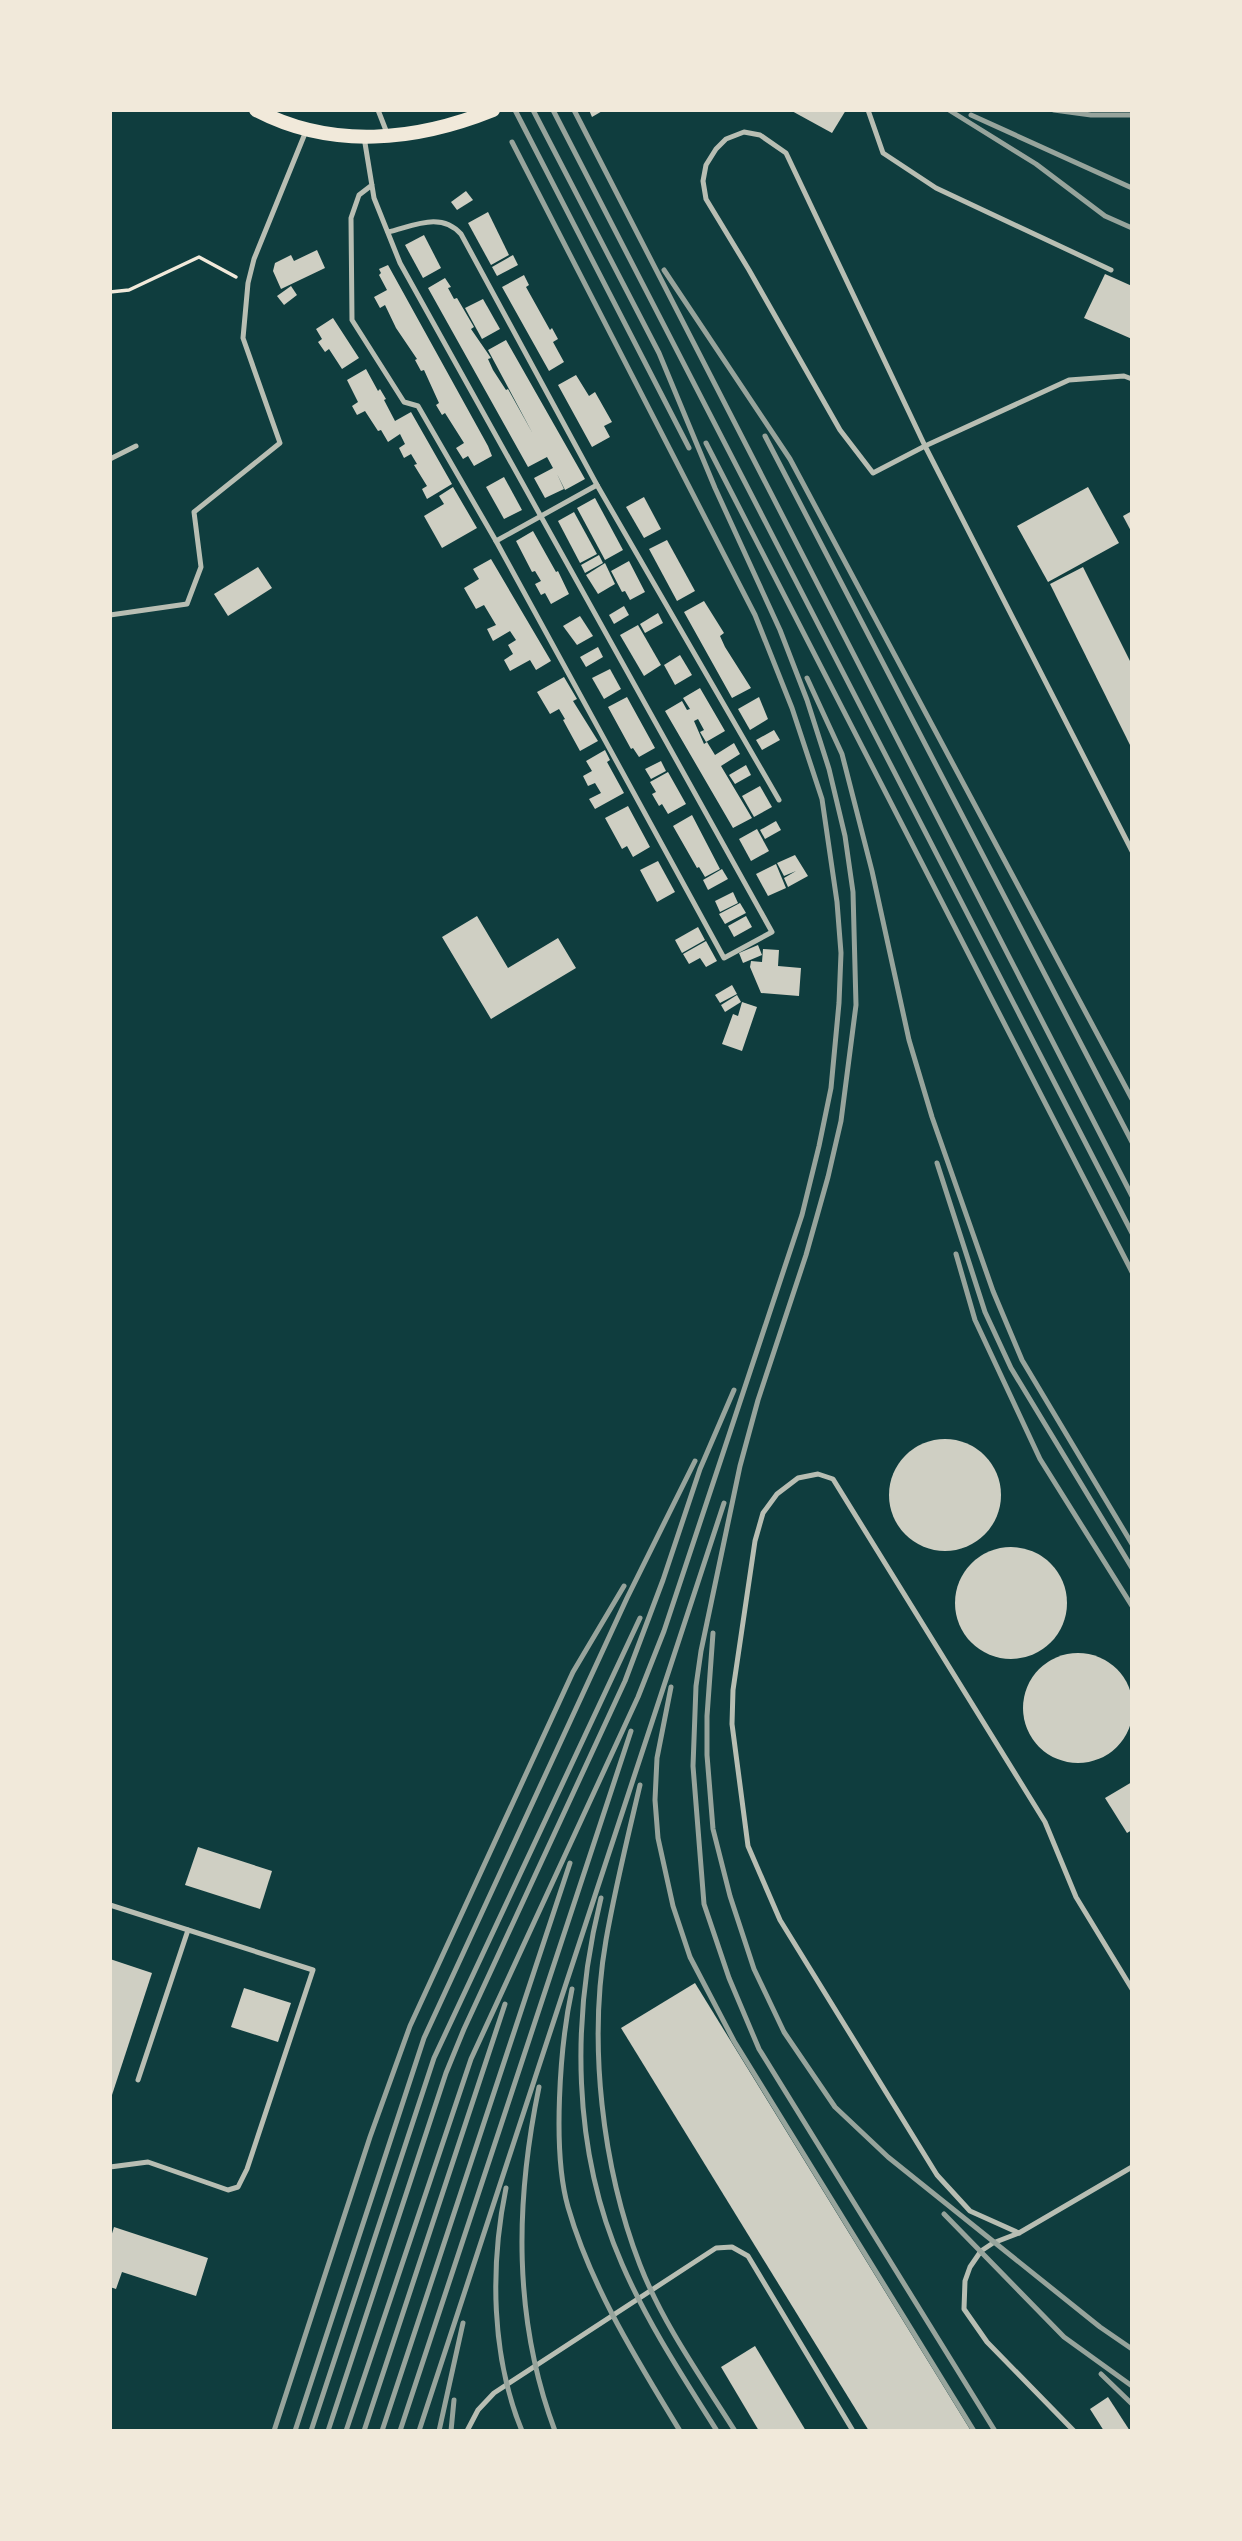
<svg xmlns="http://www.w3.org/2000/svg" width="1242" height="2541" viewBox="0 0 1242 2541" font-family="Raleway,sans-serif">
<style>
.building{fill:#cfcfc3}
.lines{fill:none;stroke-linecap:round;stroke-linejoin:round}
.path{stroke:#f1e9da;stroke-width:3.5}
.service{stroke:#b8beb3;stroke-width:5}
.secondary{stroke:#f1e9da;stroke-width:14}
.rail{stroke:#97a49c;stroke-width:5}
</style>
<rect width="100%" height="100%" fill="#0f3d3e"/>
<g class="building">
<path d="M589,110H604L592,117Z"/>
<path d="M790,110H846L832,133Z"/>
<path d="M466,191L473,200L457,210L451,202Z"/>
<path d="M488,212L509,255L491,265L468,223Z"/>
<path d="M424,235L441,268L423,278L405,245Z"/>
<path d="M317,250L325,268L281,289L273,271L275,263L291,255L294,261Z"/>
<path d="M513,255L518,265L497,276L492,267Z"/>
<path d="M388,265L488,446L492,456L474,466L468,456L463,459L456,448L464,443L445,413L442,415L436,405L439,403L424,370L421,371L415,360L417,359L396,328L385,305L380,308L374,297L387,290L379,275L381,273L379,269Z"/>
<path d="M1105,274L1132,286V339L1084,318Z"/>
<path d="M524,275L529,285L526,287L550,330L552,328L558,339L553,342L564,362L549,371L502,287Z"/>
<path d="M445,278L451,287L448,288L454,299L457,298L474,327L471,329L491,358L488,359L493,370L506,390L508,389L533,434L488,350L506,340L585,479L565,490L557,474L564,489L545,498L534,478L553,468L547,457L528,467L428,288Z"/>
<path d="M291,286L297,295L284,305L277,296Z"/>
<path d="M483,299L500,329L482,339L465,308Z"/>
<path d="M333,318L359,358L342,369L329,349L325,352L318,342L322,339L316,329Z"/>
<path d="M366,369L378,391L380,389L386,399L384,400L395,421L411,412L452,484L427,499L422,489L427,486L414,465L417,464L411,454L404,458L399,448L405,444L400,434L388,442L381,430L378,431L365,411L357,415L352,406L358,402L347,380Z"/>
<path d="M576,375L589,396L595,392L612,422L604,426L610,437L592,447L558,385Z"/>
<path d="M504,477L522,510L504,519L486,487Z"/>
<path d="M453,487L477,528L442,548L424,516L444,504L439,496Z"/>
<path d="M1088,487L1119,543L1048,582L1017,526Z"/>
<path d="M644,497L661,529L644,538L626,507Z"/>
<path d="M595,498L623,550L605,560L577,508Z"/>
<path d="M1132,511V533L1123,516Z"/>
<path d="M574,512L597,554L580,563L558,521Z"/>
<path d="M533,531L556,572L558,571L569,594L551,604L545,593L541,595L535,584L541,581L535,571L532,572L516,541Z"/>
<path d="M667,540L695,591L677,601L649,549Z"/>
<path d="M599,555L603,563L585,573L581,565Z"/>
<path d="M491,559L551,661L536,670L530,660L510,671L504,660L513,654L508,645L516,640L510,631L493,641L487,629L496,625L484,605L476,609L464,588L479,579L473,569Z"/>
<path d="M629,561L645,592L630,600L625,591L622,592L611,571Z"/>
<path d="M605,563L615,584L598,594L586,575Z"/>
<path d="M258,567L272,588L228,616L214,594Z"/>
<path d="M1083,567L1132,665V749L1050,584Z"/>
<path d="M704,601L724,633L720,636L725,647L751,688L732,698L684,612Z"/>
<path d="M624,606L629,615L614,624L609,615Z"/>
<path d="M658,613L663,623L645,633L640,624Z"/>
<path d="M580,616L593,636L577,645L563,626Z"/>
<path d="M638,625L661,665L644,676L620,635Z"/>
<path d="M598,647L603,657L586,667L580,657Z"/>
<path d="M680,655L692,675L675,685L664,665Z"/>
<path d="M610,669L621,689L604,699L592,678Z"/>
<path d="M564,677L577,699L573,701L598,741L580,751L563,720L565,719L559,709L550,714L537,692Z"/>
<path d="M700,688L725,731L706,742L700,732L704,730L698,719L694,721L704,744L707,742L715,755L734,743L740,754L721,766L752,818L733,828L665,711L682,701L687,710L690,709L683,698Z"/>
<path d="M627,697L655,748L639,757L633,748L631,749L608,707Z"/>
<path d="M759,697L768,719L750,730L738,709Z"/>
<path d="M774,730L780,740L762,750L756,740Z"/>
<path d="M605,750L610,760L607,762L624,793L595,809L589,799L601,793L595,783L588,786L583,776L592,771L586,761Z"/>
<path d="M661,761L666,771L651,779L645,769Z"/>
<path d="M746,765L751,775L735,784L729,775Z"/>
<path d="M668,772L686,804L668,814L662,804L659,806L652,794L656,792L650,782Z"/>
<path d="M760,786L772,807L754,817L742,796Z"/>
<path d="M628,806L650,847L633,857L627,846L622,849L605,818Z"/>
<path d="M692,815L720,869L705,877L699,867L697,868L673,826Z"/>
<path d="M776,821L781,830L765,839L760,830Z"/>
<path d="M757,829L769,851L751,861L739,839Z"/>
<path d="M795,855L808,876L788,887L784,878L796,871L784,876L777,863Z"/>
<path d="M658,861L675,892L657,902L640,870Z"/>
<path d="M776,864L786,888L768,896L756,874Z"/>
<path d="M722,869L728,879L708,890L703,880Z"/>
<path d="M733,892L738,903L720,912L715,901Z"/>
<path d="M740,903L746,913L725,924L719,914Z"/>
<path d="M477,916L508,968L558,938L576,968L491,1019L442,937Z"/>
<path d="M746,916L752,927L734,937L728,926Z"/>
<path d="M698,927L705,940L682,953L675,940Z"/>
<path d="M706,941L717,961L706,967L700,958L689,964L683,954Z"/>
<path d="M758,945L762,955L743,963L739,953Z"/>
<path d="M763,949L779,950L778,966L801,968L799,996L761,993L750,967L751,961L762,962Z"/>
<path d="M732,985L737,994L720,1003L715,995Z"/>
<path d="M737,995L741,1002L725,1012L721,1005Z"/>
<path d="M742,1002L757,1007L742,1051L722,1044L733,1014L738,1016Z"/>
<circle cx="945" cy="1495" r="56"/>
<circle cx="1011" cy="1603" r="56"/>
<circle cx="1078" cy="1708" r="55"/>
<path d="M1132,1782V1830L1127,1833L1105,1798Z"/>
<path d="M198,1847L272,1871L260,1909L185,1885Z"/>
<path d="M110,1959L152,1973L111,2098H110Z"/>
<path d="M695,1983L971,2431H869L621,2028Z"/>
<path d="M244,1988L291,2003L278,2042L231,2027Z"/>
<path d="M114,2227L208,2258L196,2296L122,2272L116,2289L110,2287V2240Z"/>
<path d="M755,2346L806,2431H759L721,2367Z"/>
<path d="M1108,2397L1130,2431H1104L1090,2409Z"/>
</g>
<g class="lines">
<path class="path" d="M110,292L129,290L199,257L236,277"/>
<g class="service">
<path d="M378,110L387,133"/>
<path d="M868,110L883,153L936,188L1111,270"/>
<path d="M364,137L374,198L400,263L772,932L724,958L496,541L418,406L404,402L352,320L351,218L359,195L372,185"/>
<path d="M388,232C413,226 441,211 461,234L597,485L779,800"/>
<path d="M1132,379L1124,376L1069,380L925,446L873,473L840,430L749,270L706,199L703,181L706,165L716,149L726,139L744,132L760,135L786,153L925,446L1132,851"/>
<path d="M110,459L136,446"/>
<path d="M496,541L597,485"/>
<path d="M110,615L187,604L201,567L194,512L280,443L243,338L248,283L254,259L306,131"/>
<path d="M110,1905L313,1970L247,2169L238,2187L228,2190L148,2162L110,2167"/>
<path d="M138,2080L188,1930"/>
<path d="M1019,2233L970,2211L937,2175L780,1920L748,1846L732,1724L733,1690L755,1541L763,1513L777,1494L798,1478L818,1474L833,1479L1045,1822L1076,1897L1132,1989"/>
<path d="M467,2431L478,2410L494,2393L716,2248L732,2247L748,2256L853,2431"/>
<path d="M1074,2431L987,2342L964,2309L965,2281L970,2267L981,2251L993,2243L1019,2233L1132,2167"/>
</g>
<path class="secondary" d="M256,110C332,150 416,141 493,110"/>
<g class="rail">
<path d="M515,110L689,448"/>
<path d="M533,110L659,353L715,488L780,630L807,700L829,769L845,836L853,892L856,1005L841,1121L828,1177L806,1255L758,1400L740,1466L701,1651L696,1686L693,1766L704,1904L729,1978L759,2049L995,2431"/>
<path d="M553,110L1132,1233"/>
<path d="M574,110L1132,1196"/>
<path d="M949,110L1036,164L1105,216L1132,228"/>
<path d="M1054,110L1091,115H1132"/>
<path d="M971,115L1132,188"/>
<path d="M664,270L790,459L1132,1099"/>
<path d="M765,436L1132,1142"/>
<path d="M706,443L1132,1272"/>
<path d="M807,678L842,754L872,871L909,1040L932,1117L993,1291L1022,1360L1132,1544"/>
<path d="M937,1163L985,1312L1011,1368L1132,1568"/>
<path d="M956,1254L975,1320L1040,1459L1132,1606"/>
<path d="M713,1633L707,1716V1755L713,1829L730,1896L754,1969L784,2032L835,2107L888,2157L1100,2327L1132,2349"/>
<path d="M671,1687L657,1758L655,1800L658,1838L673,1906L690,1957L734,2041L974,2431"/>
<path d="M640,1785C628,1836 615,1888 606,1940C588,2043 602,2167 640,2265C663,2324 701,2377 735,2431"/>
<path d="M601,1898C571,2018 572,2150 622,2264C647,2322 683,2377 717,2431"/>
<path d="M572,1989C560,2045 552,2151 568,2207C591,2287 637,2360 680,2431"/>
<path d="M539,2087C515,2203 513,2319 555,2431"/>
<path d="M506,2188C490,2266 491,2356 522,2431"/>
<path d="M944,2214L1064,2337L1132,2386"/>
<path d="M1101,2374L1132,2404"/>
<path d="M274,2431L370,2137L410,2026L573,1672L624,1586"/>
<path d="M295,2431L424,2038L627,1598L695,1461"/>
<path d="M311,2431L434,2058L640,1618"/>
<path d="M328,2431L446,2073L464,2029L625,1681L663,1580L700,1469L734,1390"/>
<path d="M346,2431L471,2059L638,1697L664,1631L802,1215L819,1146L831,1088L839,1003L841,953L837,902L822,799L792,708L755,615L512,142"/>
<path d="M364,2431L505,2004"/>
<path d="M382,2431L570,1863"/>
<path d="M400,2431L631,1731"/>
<path d="M419,2431L724,1503"/>
<path d="M439,2431L463,2323"/>
<path d="M451,2431L454,2400"/>
</g>
</g>
<rect width="1242" height="2541" fill="none" stroke="#f1e9da" stroke-width="224"/>
</svg>
